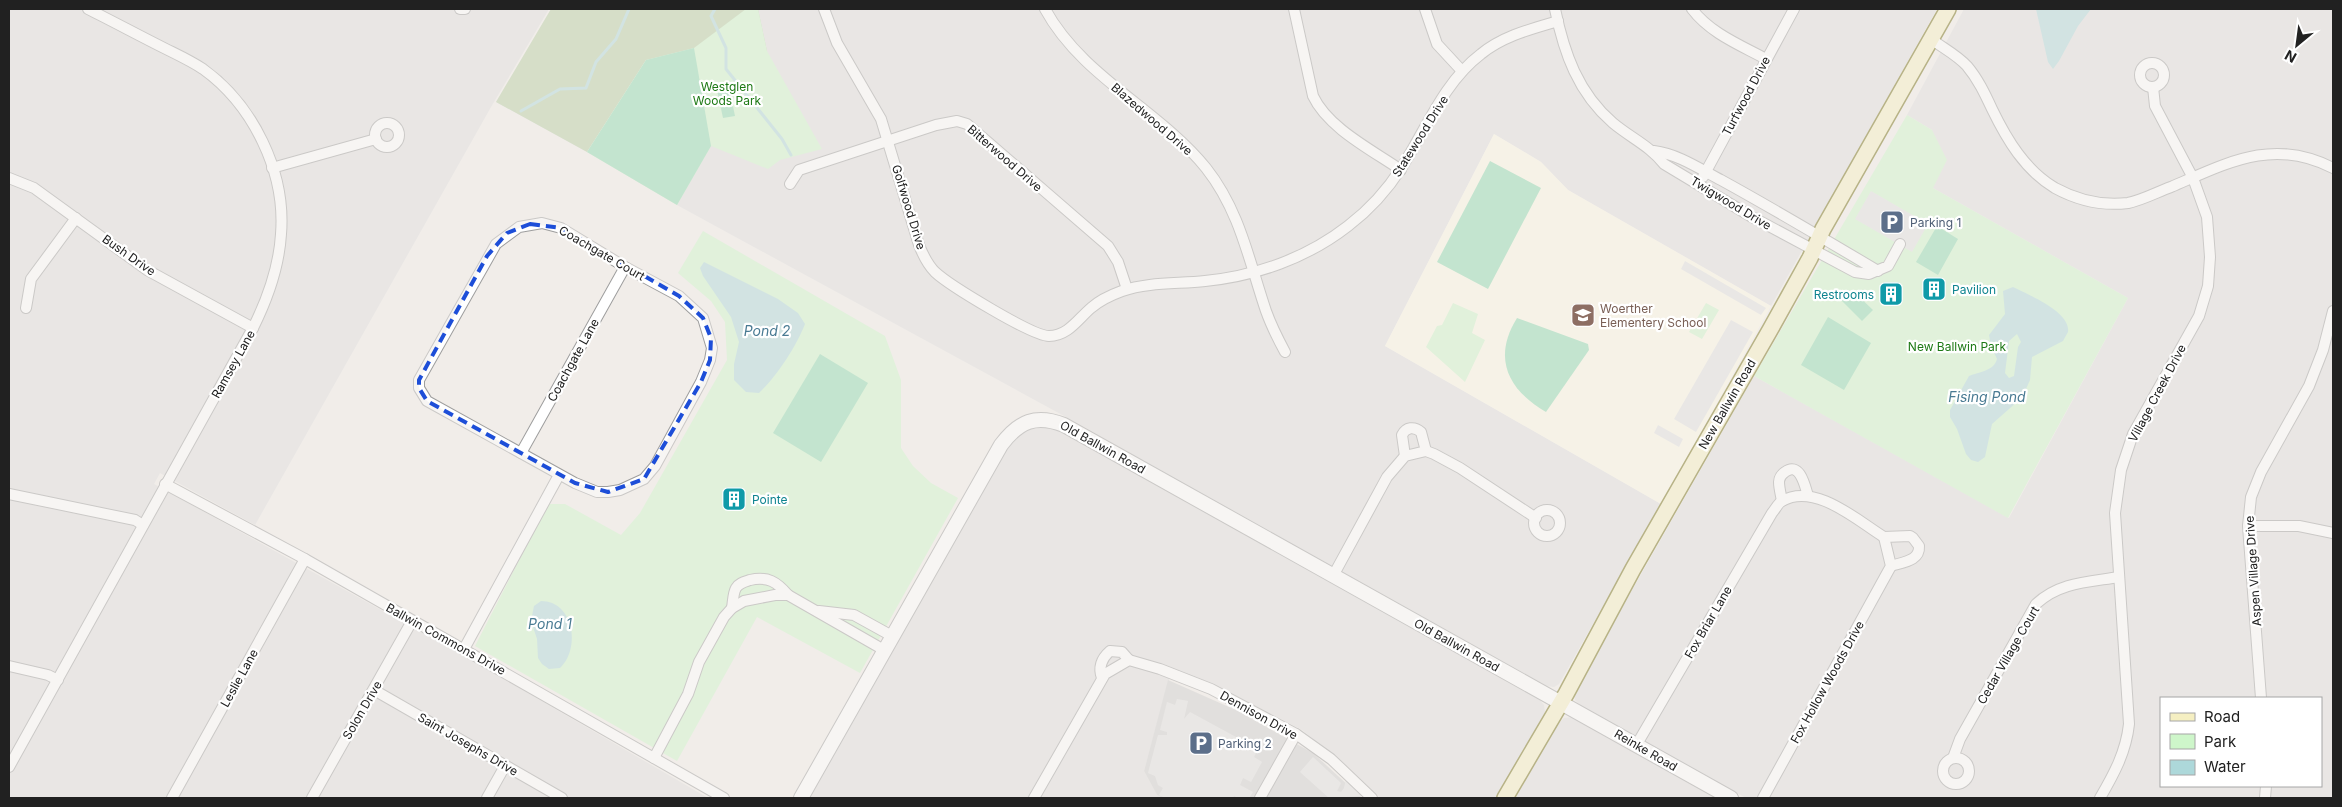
<svg xmlns="http://www.w3.org/2000/svg" width="2342" height="807" viewBox="0 0 2342 807" font-family="Inter,sans-serif">
<style>
.residential{fill:#dfdede;fill-rule:evenodd}
.education{fill:#fdf9e5}
.religious{fill:#cfcfcf}
.forest{fill:#b5cda1}
.park{fill:#cef6ca}
.pitch{fill:#8dd9af}
.parking{fill:#e1e1e1}
.water{fill:#add8da;fill-rule:evenodd}
.lines{fill:none;stroke-linecap:round;stroke-linejoin:round}
.stream{stroke:#add8da;stroke-width:3}
.minor-casing{stroke:#9e9e9e;stroke-width:12}
.tertiary-casing{stroke:#9e9e9e;stroke-width:16}
.secondary-casing{stroke:#726c0e;stroke-width:18}
.minor{stroke:#fff;stroke-width:10}
.tertiary{stroke:#fff;stroke-width:14}
.secondary{stroke:#f5efc2;stroke-width:15}
.marked{fill:none;stroke:#1d4ed8;stroke-width:4;stroke-dasharray:10 6;stroke-linejoin:round}
.labels{text-anchor:middle;dominant-baseline:central;stroke-width:4.5;stroke-linejoin:round;paint-order:stroke}
.park-label{font-size:12px;fill:#1d7915;stroke:#fff}
.street-label{font-size:12px;fill:#212121;stroke:#fff}
.service-label{font-size:12px;fill:#4e5e75;stroke:#fff;text-anchor:start}
.culture-label{font-size:12px;fill:#0d838f;stroke:#fff;text-anchor:start}
.education-label{font-size:12px;fill:#785e54;stroke:#fff;text-anchor:start}
.water-label{font-size:14px;font-style:italic;fill:#4a7b93;stroke:#fff}
</style>
<rect width="100%" height="100%" fill="#f1ede9"/>
<g class="residential">
<path d="M9,9H549L491,107L255,525L160,473L154,484L466,657L708,798H9Z"/>
<path d="M551,9H1937L1771,306L1568,190L1541,162L1494,134L1385,346L1661,504L1559,684L1554,687L1547,686L1274,536L1088,429L677,205L587,152L496,102Z"/>
<path d="M1964,9H2333V798H1746L1582,707L1575,700L1574,692L1754,376L2009,518L2128,298L1933,188L1932,130L1907,115ZM2161,698H2321V786H2161Z"/>
<path d="M1034,427H1053L1066,432L1539,699L1544,705L1545,712L1496,798H1380L1341,761L1302,730L1209,682L1172,669L1144,771L1157,795L1163,798H809L1011,442L1022,433Z"/>
<path d="M1573,717L1722,798H1514L1558,724L1564,718Z"/>
</g>
<path class="education" d="M1494,134L1541,162L1568,190L1771,306L1661,504L1385,346Z"/>
<path class="religious" d="M1168,680L1238,711L1313,753L1362,798H1163L1157,795L1144,771Z"/>
<path class="forest" d="M551,9H758L767,51L646,60L587,152L496,102Z"/>
<g class="park">
<path d="M746,9H758L767,51L822,149L780,160L768,169L711,146L677,205L587,152L646,60L694,48Z"/>
<path d="M1907,115L1932,130L1947,160L1933,188L2128,298L2008,518L1754,376Z"/>
<path d="M703,231L885,336L901,380V448L913,466L931,483L958,498L860,673L757,617L677,761L475,646L548,504H565L621,535L640,513L727,360L725,322L711,301L678,273Z"/>
<path d="M1453,303L1478,314L1472,333L1485,340L1465,382L1426,347L1437,326L1442,325Z"/>
<path d="M1706,303L1719,310L1702,339L1689,332Z"/>
</g>
<g class="pitch">
<path d="M694,48L711,146L677,205L587,152L646,60Z"/>
<path d="M729,87L735,116L723,118L717,90Z"/>
<path d="M1490,161L1541,188L1488,289L1437,262Z"/>
<path d="M1937,226L1958,239L1938,275L1916,262Z"/>
<path d="M1852,290L1873,310L1862,321L1841,300Z"/>
<path d="M1828,317L1871,343L1844,390L1801,365Z"/>
<path d="M1517,318L1588,344L1589,350L1546,412C1508,390 1492,358 1517,318Z"/>
<path d="M820,354L868,383L821,462L773,433Z"/>
</g>
<g class="parking">
<path d="M1871,191L1928,224L1912,252L1855,219Z"/>
<path d="M1685,261L1766,308L1761,315L1681,269Z"/>
<path d="M1731,320L1753,332L1696,432L1674,419Z"/>
<path d="M1658,425L1683,439L1679,447L1654,433Z"/>
<path d="M1177,699L1188,701L1184,719L1190,712L1258,749L1254,757L1262,762L1251,782L1243,778L1240,785L1253,792L1249,798H1238L1234,796L1233,798H1165L1159,795L1163,788L1158,785L1155,776L1148,773L1158,735H1167V732L1160,730L1167,702L1175,705Z"/>
<path d="M1313,757L1341,783L1337,791L1341,792L1344,788L1346,779L1362,796L1329,798L1300,772Z"/>
</g>
<g class="water">
<path d="M2036,9H2091L2078,26L2059,61L2053,69L2048,62Z"/>
<path d="M704,262L778,299L798,313L805,324C796,347 777,376 759,393L746,392L734,380V364L739,342L731,317L703,276L700,268Z"/>
<path d="M2013,287C2029,295 2071,312 2068,332L2063,341L2032,357L2030,380L2026,389L2017,402L1992,424L1985,457L1978,462L1971,460L1966,454L1957,429L1950,417V410L1969,376C1979,372 1994,371 1997,359L1991,346L1989,335L2005,314L2003,291ZM2017,334L2021,342L2018,347L2014,376L2009,378L2005,373L2009,341Z"/>
<path d="M541,601C574,601 581,649 560,668L549,669L542,664L538,658L537,639L531,621L534,606Z"/>
</g>
<g class="lines">
<g class="stream">
<path d="M715,9L711,16L726,48V69L782,139L791,155"/>
<path d="M521,111L560,89L586,88L596,62L616,39L629,9"/>
</g>
<g class="minor-casing">
<g id="minor">
<path d="M460,9H465"/>
<path d="M824,9L837,43L881,119L919,245C923,255 927,264 935,272C949,285 1032,336 1049,336C1068,336 1078,319 1091,308C1100,300 1111,295 1122,291C1148,282 1178,284 1205,281C1256,276 1307,258 1348,226C1369,210 1388,189 1402,167C1426,129 1444,82 1481,54C1503,36 1531,29 1558,21"/>
<path d="M1045,9C1082,77 1158,109 1206,168C1240,211 1249,261 1266,311C1271,325 1278,339 1285,352"/>
<path d="M1294,9L1313,96C1328,128 1372,150 1401,170"/>
<path d="M1425,9L1437,44L1462,71"/>
<path d="M1555,9C1564,53 1578,93 1613,123C1631,138 1650,146 1664,164L1752,217L1855,272L1869,274L1888,266L1900,244"/>
<path d="M1692,9C1710,33 1740,45 1766,59"/>
<path d="M1931,39C1943,48 1957,55 1967,66C1978,79 1985,94 1992,109C2007,140 2025,170 2055,188C2077,200 2103,206 2128,203C2143,200 2157,192 2171,187C2227,163 2273,137 2333,168"/>
<circle cx="2152" cy="75" r="12"/>
<circle cx="387" cy="135" r="12"/>
<path d="M1654,151C1678,154 1700,169 1721,180C1774,209 1826,240 1878,271"/>
<path d="M272,168L376,139"/>
<path d="M1703,177L1794,9"/>
<path d="M9,178L34,188L147,270L253,328"/>
<path d="M790,184L799,170L936,125L957,121L967,124L1108,246L1118,262L1127,289"/>
<path d="M542,223L561,228L625,267L679,296L703,318L712,348L710,360L701,382L655,466L644,479L620,490L608,492H597L575,483L427,401L419,388V380L496,244L519,227Z"/>
<path d="M26,308L31,279L76,218"/>
<path d="M521,453L625,267"/>
<path d="M1405,456L1402,435C1406,427 1414,426 1421,432L1426,451"/>
<path d="M165,484L305,559L724,798"/>
<path d="M9,494L135,520L143,525"/>
<path d="M1782,501C1781,495 1779,488 1779,482C1779,478 1782,474 1785,472C1800,461 1805,486 1808,496"/>
<circle cx="1547" cy="523" r="13"/>
<path d="M2248,526H2299L2333,533"/>
<path d="M1884,537L1910,536L1913,538L1919,546C1920,561 1903,562 1891,566"/>
<path d="M1333,576L1387,477L1405,456L1426,451L1434,454L1460,468L1536,518"/>
<path d="M732,608C733,602 733,593 736,588C739,583 744,582 750,580C768,576 777,582 788,595"/>
<path d="M819,611L854,615L892,636"/>
<path d="M464,649L559,475"/>
<path d="M9,666L48,675L58,680"/>
<path d="M1102,678C1098,667 1102,658 1110,651L1122,652L1129,660"/>
<path d="M374,690L562,798"/>
<path d="M2261,698L2248,526L2251,497L2261,472L2309,386L2323,350L2333,311"/>
<path d="M1637,744L1772,513C1775,510 1778,503 1782,501C1815,482 1858,521 1884,537"/>
<circle cx="1956" cy="771" r="13"/>
<path d="M654,758L688,694L699,662L724,617L732,608L744,601L775,595H788L884,650"/>
<path d="M1953,758L1960,739L2036,604C2059,582 2089,582 2119,577"/>
<path d="M9,767L253,328C268,298 279,267 281,234C286,172 253,105 203,69C191,61 178,55 166,49C140,36 114,22 88,9"/>
<path d="M172,798L305,559"/>
<path d="M312,798L412,621"/>
<path d="M487,798L505,766"/>
<path d="M1034,798L1105,674L1129,660L1160,669L1211,689L1296,734L1331,759L1372,798"/>
<path d="M1260,798L1296,734"/>
<path d="M1763,798L1891,566L1884,537"/>
<path d="M2100,798C2114,774 2126,752 2129,724L2115,513L2121,470L2133,434L2199,316L2208,286L2210,257L2207,217L2193,178L2155,106L2153,87"/>
<path d="M2265,798L2266,786"/>
</g>
</g>
<g class="tertiary-casing">
<path id="tertiary" d="M801,798L1001,445C1019,421 1036,414 1064,425L1731,798"/>
</g>
<g class="secondary-casing">
<path id="secondary" d="M1505,798L1566,694L1633,569L1770,330L1810,258L1823,229L1948,9"/>
</g>
<use href="#minor" class="minor"/>
<use href="#tertiary" class="tertiary"/>
<use href="#secondary" class="secondary"/>
</g>
<path d="M0 0H2342V807H0ZM530,224L561,228L679,296L703,318L711,338L710,360L701,382L644,479L608,492L575,483L427,401L419,388V380L487,256L507,233Z" fill="#f1ede9" fill-opacity=".55" fill-rule="evenodd"/>
<path class="marked" d="M530,224L561,228L679,296L703,318L711,338L710,360L701,382L644,479L608,492L575,483L427,401L419,388V380L487,256L507,233Z"/>
<defs>
<g id="parking-square" transform="scale(1.25)"><rect x="-9" y="-9" width="18" height="18" rx="4" fill="#5c6f8a" stroke="#fff"/><path d="M-3.5-5.5H1a3.5 3.5 0 0 1 0 7H-1V5.5H-3.5ZM-1-3.4V-.6H.8a1.4 1.4 0 0 0 0-2.8Z" fill="#fff"/></g>
<g id="building-square" transform="scale(1.25)"><rect x="-9" y="-9" width="18" height="18" rx="4" fill="#0f9aa8" stroke="#fff"/><path d="M-4-6H4V6H1V3H-1V6H-4ZM-2.5-4.3h1.7v1.8h-1.7ZM.8-4.3h1.7v1.8H.8ZM-2.5-1h1.7V.8h-1.7ZM.8-1h1.7V.8H.8Z" fill="#fff"/></g>
<g id="school-square" transform="scale(1.25)"><rect x="-9" y="-9" width="18" height="18" rx="4" fill="#8d6e63" stroke="#fff"/><path d="M0-5L7-2L0 1L-7-2ZM-4 1L0 2.5L4 1V4Q0 6-4 4Z" fill="#fff"/></g>
</defs>
<g fill-rule="evenodd">
<use href="#parking-square" x="1892" y="222"/>
<use href="#building-square" x="1934" y="289"/>
<use href="#building-square" x="1891" y="294"/>
<use href="#school-square" x="1583" y="315"/>
<use href="#building-square" x="734" y="499"/>
<use href="#parking-square" x="1201" y="743"/>
</g>
<g class="labels">
<g class="park-label">
<text x="727" y="86">Westglen<tspan x="727" dy="14">Woods Park</tspan></text>
<text x="1957" y="346">New Ballwin Park</text>
</g>
<g class="street-label">
<text transform="translate(1746 96) rotate(-62)">Turfwood Drive</text>
<text transform="translate(1152 119) rotate(41)">Blazedwood Drive</text>
<text transform="translate(1420 136) rotate(-58)">Statewood Drive</text>
<text transform="translate(1005 158) rotate(41)">Bitterwood Drive</text>
<text transform="translate(1731 203) rotate(31)">Twigwood Drive</text>
<text transform="translate(909 207) rotate(73)">Golfwood Drive</text>
<text transform="translate(602 253) rotate(30)">Coachgate Court</text>
<text transform="translate(129 255) rotate(35)">Bush Drive</text>
<text transform="translate(573 360) rotate(-61)">Coachgate Lane</text>
<text transform="translate(233 364) rotate(-61)">Ramsey Lane</text>
<text transform="translate(2157 393) rotate(-62)">Village Creek Drive</text>
<text transform="translate(1727 404) rotate(-60)">New Ballwin Road</text>
<text transform="translate(1103 447) rotate(29)">Old Ballwin Road</text>
<text transform="translate(2253 571) rotate(-94)">Aspen Village Drive</text>
<text transform="translate(1708 622) rotate(-60)">Fox Briar Lane</text>
<text transform="translate(446 639) rotate(29)">Ballwin Commons Drive</text>
<text transform="translate(1457 645) rotate(29)">Old Ballwin Road</text>
<text transform="translate(2008 655) rotate(-60)">Cedar Village Court</text>
<text transform="translate(239 678) rotate(-61)">Leslie Lane</text>
<text transform="translate(1827 682) rotate(-61)">Fox Hollow Woods Drive</text>
<text transform="translate(362 710) rotate(-60)">Solon Drive</text>
<text transform="translate(1259 715) rotate(29)">Dennison Drive</text>
<text transform="translate(468 744) rotate(30)">Saint Josephs Drive</text>
<text transform="translate(1646 750) rotate(30)">Reinke Road</text>
</g>
<g class="service-label">
<text x="1910" y="222">Parking 1</text>
<text x="1218" y="743">Parking 2</text>
</g>
<g class="culture-label">
<text x="1952" y="289">Pavilion</text>
<text x="1874" y="294" text-anchor="end">Restrooms</text>
<text x="752" y="499">Pointe</text>
</g>
<g class="education-label">
<text x="1600" y="308">Woerther<tspan x="1600" dy="14">Elementery School</tspan></text>
</g>
<g class="water-label">
<text x="767" y="330">Pond 2</text>
<text x="1987" y="396">Fising Pond</text>
<text x="550" y="623">Pond 1</text>
</g>
</g>
<rect width="2342" height="807" fill="none" stroke="#212121" stroke-width="20"/>
<rect x="2160" y="697" width="162" height="90" fill="#ffffff" stroke="#a6a6a6"/>
<rect x="2170" y="713" width="25" height="8" fill="#f5efc2" stroke="#a6a6a6"/>
<text x="2204" y="722" font-size="15" fill="#212121">Road</text>
<rect x="2170" y="734" width="25" height="15" fill="#cef6ca" stroke="#a6a6a6"/>
<text x="2204" y="747" font-size="15" fill="#212121">Park</text>
<rect x="2170" y="760" width="25" height="15" fill="#add8da" stroke="#a6a6a6"/>
<text x="2204" y="772" font-size="15" fill="#212121">Water</text>
<g transform="translate(2297 45) rotate(209)" stroke="#ffffff" stroke-width="4" paint-order="stroke">
<path d="M0-4L9 19L0 12L-9 19Z" fill="#212121"/>
<text y="-8" font-size="14" font-weight="bold" text-anchor="middle" fill="#212121">N</text>
</g>
</svg>
